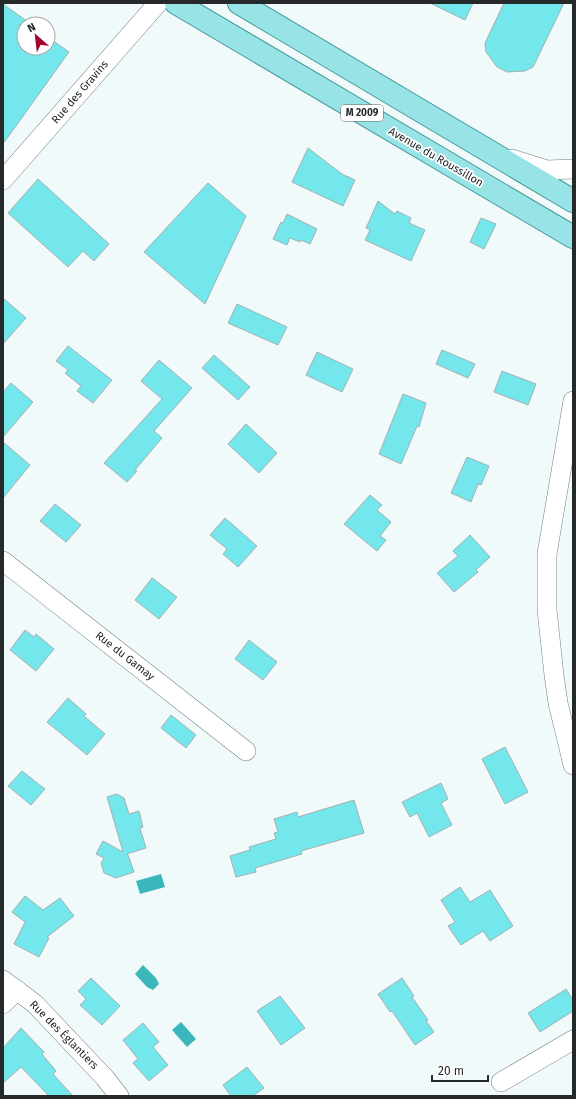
<svg xmlns="http://www.w3.org/2000/svg" width="576" height="1099" viewBox="0 0 576 1099" font-family="'Fira Sans',sans-serif">
<style>
.water{fill:#3bb6bb}
.building{fill:#73e7ec;stroke:#a6b0b0}
.lines{fill:none;stroke-linecap:round;stroke-linejoin:round}
.minor-casing{stroke:#778080;stroke-width:20}
.major-casing{stroke:#429699;stroke-width:24}
.minor{stroke:#fff;stroke-width:19}
.major{stroke:#97e3e6;stroke-width:22}
.labels{text-anchor:middle;dominant-baseline:central;stroke-width:3.5;stroke-linejoin:round;paint-order:stroke}
.shield{fill:#fff;stroke:#666969;stroke-width:1}
.shield-label{font-size:10px;font-weight:bold;fill:#252929}
.street-label{font-size:11px;fill:#252929;stroke:#fff}
</style>
<rect width="100%" height="100%" fill="#f0fafb"/>
<g class="water">
<path d="M161,874L165,887L140,894L136,881Z"/>
<path d="M143,965L156,978L159,984L153,990L147,987L135,974Z"/>
<path d="M181,1022L196,1039L187,1047L172,1030Z"/>
</g>
<g class="building">
<path d="M430,3H473L465,20Z"/>
<path d="M504,3H564L533,67L525,71L507,72L497,67L486,52L485,43Z"/>
<path d="M3,4L31,24H24V48H48V37L69,52L3,144Z"/>
<path d="M308,148L342,174L355,180L343,206L292,182Z"/>
<path d="M38,179L109,244L94,261L83,251L68,267L8,213Z"/>
<path d="M208,183L246,216L205,304L144,252Z"/>
<path d="M378,201L395,214L397,211L411,218L409,223L425,230L411,261L365,240L370,230L366,228Z"/>
<path d="M287,214L317,229L310,244L301,240L300,242L290,238L287,245L273,239L281,222L283,223Z"/>
<path d="M481,218L496,224L484,249L470,242Z"/>
<path d="M3,298L26,318L3,344Z"/>
<path d="M237,304L287,327L278,345L228,323Z"/>
<path d="M68,346L112,380L93,403L77,391L81,386L65,373L68,370L56,361Z"/>
<path d="M442,350L475,364L468,378L436,364Z"/>
<path d="M317,352L353,369L342,392L306,375Z"/>
<path d="M214,355L250,387L238,400L202,368Z"/>
<path d="M159,360L192,388L154,431L162,438L135,470L137,471L127,482L104,463L162,399L141,381Z"/>
<path d="M502,371L536,384L528,405L494,392Z"/>
<path d="M11,383L33,402L3,437V392Z"/>
<path d="M403,394L426,403L419,427L417,426L401,464L379,454Z"/>
<path d="M246,424L277,453L259,473L228,444Z"/>
<path d="M3,442L30,465L3,498Z"/>
<path d="M467,457L489,466L481,485L478,484L471,502L451,493Z"/>
<path d="M370,495L382,505L377,510L391,522L380,536L386,540L377,551L344,524Z"/>
<path d="M55,504L81,525L66,542L40,521Z"/>
<path d="M225,518L257,546L238,567L223,554L227,549L210,535Z"/>
<path d="M470,535L490,557L476,570L478,572L454,592L437,573L458,556L453,551Z"/>
<path d="M152,578L177,597L159,619L135,600Z"/>
<path d="M25,630L34,637L36,634L54,649L36,671L10,650Z"/>
<path d="M249,640L277,662L263,680L235,659Z"/>
<path d="M68,698L86,714L84,716L105,734L87,755L47,722Z"/>
<path d="M171,715L196,735L186,748L161,728Z"/>
<path d="M505,747L528,792L505,804L482,759Z"/>
<path d="M22,771L45,789L31,805L8,786Z"/>
<path d="M441,783L448,799L441,803L452,825L429,837L417,813L410,817L402,802Z"/>
<path d="M117,794L124,798L129,814L139,811L143,827L140,828L146,848L127,854L128,855L134,872L116,878L104,873L101,863L104,858L96,854L103,841L123,852L107,797Z"/>
<path d="M354,800L364,833L301,851L302,854L255,868L256,872L236,877L230,856L250,850L249,847L276,839L274,833L278,832L274,819L297,812L298,817Z"/>
<path d="M460,887L470,902L490,890L513,926L490,941L483,931L461,945L448,926L455,922L441,900Z"/>
<path d="M25,896L43,910L60,898L74,916L47,937L49,938L39,957L14,944L25,922L12,912Z"/>
<path d="M91,978L120,1006L102,1025L80,1005L86,999L78,991Z"/>
<path d="M402,978L414,996L412,997L428,1020L426,1021L434,1032L415,1045L392,1011L390,1012L378,994Z"/>
<path d="M566,989L573,1000V1011L540,1032L528,1013Z"/>
<path d="M280,996L305,1028L281,1045L257,1011Z"/>
<path d="M143,1023L159,1042L153,1047L168,1065L149,1081L133,1063L138,1059L123,1040Z"/>
<path d="M21,1028L44,1052L42,1054L56,1071L53,1074L73,1096H49L21,1067L3,1083V1048Z"/>
<path d="M247,1067L264,1088L253,1096H231L223,1085Z"/>
</g>
<g class="lines">
<g class="minor-casing">
<g id="minor">
<path d="M512,159L547,170L573,169"/>
<path d="M3,180L158,3"/>
<path d="M573,401L547,554V610L554,675L558,703L573,765"/>
<path d="M3,561L246,751"/>
<path d="M3,980L35,1004L105,1078L119,1096"/>
<path d="M3,1004L17,990"/>
<path d="M501,1082L573,1040"/>
</g>
</g>
<g class="major-casing">
<g id="major">
<path d="M176,3L573,237"/>
<path d="M239,3L573,201"/>
</g>
</g>
<use href="#minor" class="minor"/>
<use href="#major" class="major"/>
</g>
<g class="labels">
<rect class="shield" x="341" y="105" width="42" height="16" rx="3"/>
<g class="shield-label">
<text x="362" y="113">M 2009</text>
</g>
<g class="street-label">
<text transform="translate(80 92) rotate(-49)">Rue des Gravins</text>
<text transform="translate(436 157) rotate(30)">Avenue du Roussillon</text>
<text transform="translate(125 656) rotate(38)">Rue du Gamay</text>
<text transform="translate(64 1035) rotate(45)">Rue des Églantiers</text>
</g>
</g>
<rect width="576" height="1099" fill="none" stroke="#252929" stroke-width="8"/>
<g transform="translate(36 36) rotate(332)"><circle r="19" fill="#ffffff" stroke="#a8a9a9"/>
<path d="M0-3L7 15L0 10L-7 15Z" fill="#a2032b"/>
<text y="-6" font-size="11" font-weight="bold" text-anchor="middle" fill="#252929">N</text>
</g>
<path d="M432 1075v6h56v-6" fill="none" stroke="#252929" stroke-width="2"/>
<text x="438" y="1075" font-size="12" fill="#252929" stroke="#ffffff" stroke-width="3" paint-order="stroke">20 m</text>
</svg>
